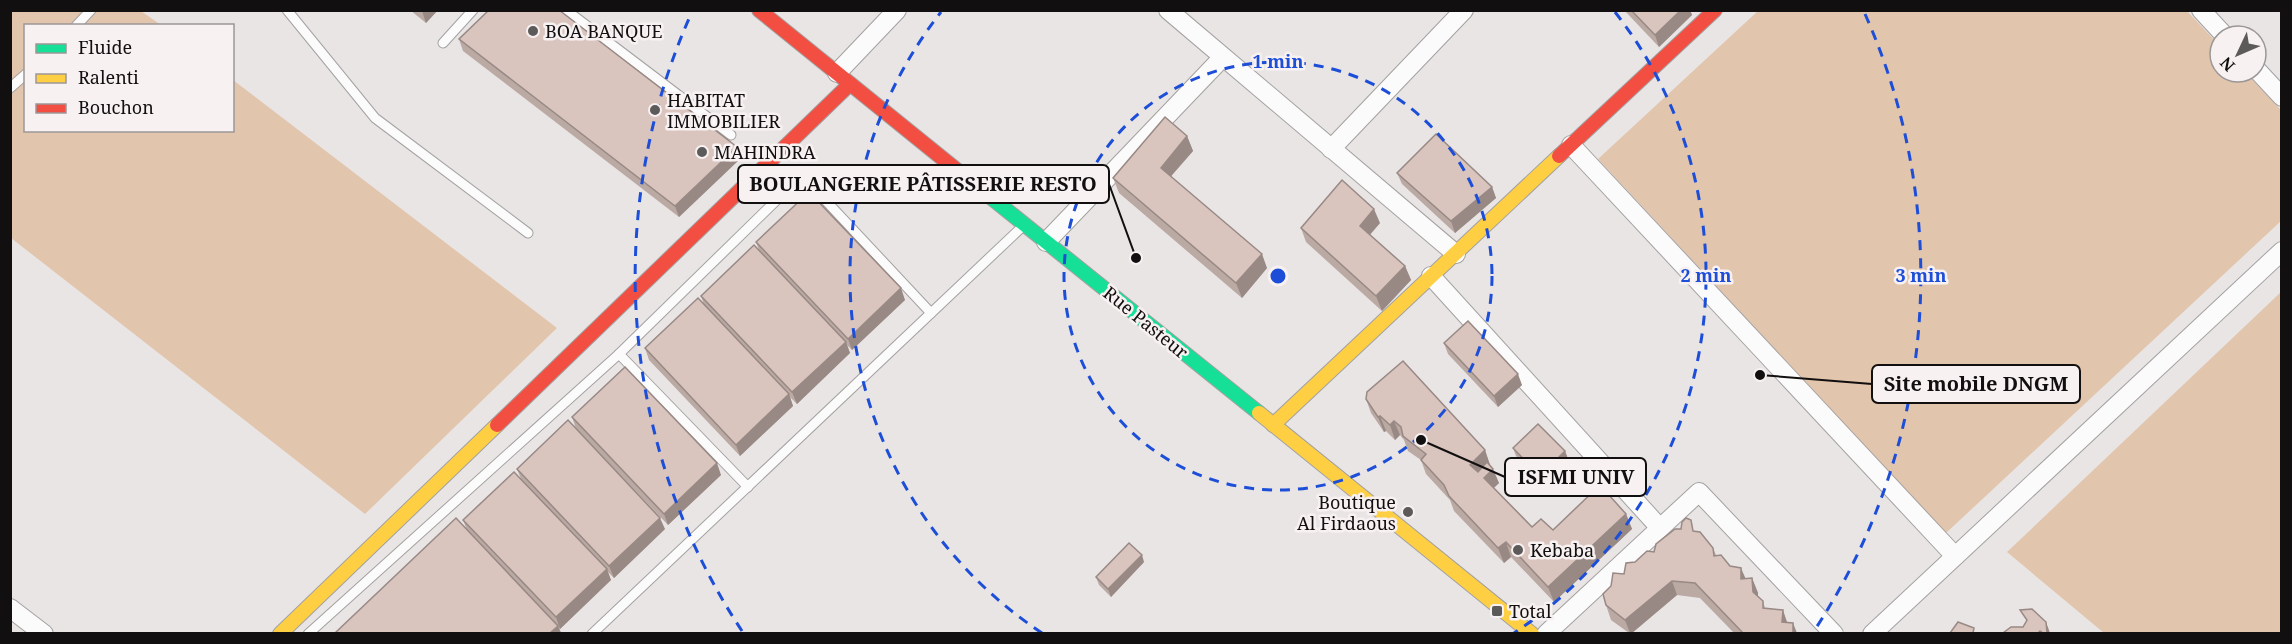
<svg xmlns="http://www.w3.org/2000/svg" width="2292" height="644" viewBox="0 0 2292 644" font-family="'Noto Serif',serif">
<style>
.green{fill:#e2c5ad}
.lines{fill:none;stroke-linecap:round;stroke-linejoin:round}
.lane-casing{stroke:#a4a1a1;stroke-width:11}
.street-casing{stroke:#a4a1a1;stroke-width:20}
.fast-casing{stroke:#a4a1a1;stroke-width:16}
.slow-casing{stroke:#a4a1a1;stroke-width:16}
.jam-casing{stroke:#a4a1a1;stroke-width:16}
.lane{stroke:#fcfbfb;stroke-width:9}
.street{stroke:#fcfbfb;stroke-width:18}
.fast{stroke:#16e098;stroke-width:14}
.slow{stroke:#ffcf43;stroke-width:14}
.jam{stroke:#f24e42;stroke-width:14}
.wall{fill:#bba9a3}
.shaded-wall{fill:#988985}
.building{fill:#d9c4be;stroke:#988985;stroke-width:1.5}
.ring{fill:none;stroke:#1d4ed8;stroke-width:3;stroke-dasharray:10 8}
.poi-dot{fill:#5d5a5a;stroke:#f8f1f2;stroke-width:2}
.labels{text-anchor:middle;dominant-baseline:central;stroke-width:5;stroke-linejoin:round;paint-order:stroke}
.poi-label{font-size:18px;fill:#110f0f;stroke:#f8f1f2;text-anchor:start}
.street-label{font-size:18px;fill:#110f0f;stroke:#f8f1f2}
.centre{fill:#1d4ed8;stroke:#f8f1f2;stroke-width:3}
.ring-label{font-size:18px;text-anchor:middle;font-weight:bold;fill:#1d4ed8;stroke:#f8f1f2;stroke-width:5;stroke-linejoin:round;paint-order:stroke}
.leader{fill:none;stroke:#110f0f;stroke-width:2}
.callout-dot{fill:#110f0f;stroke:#f8f1f2;stroke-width:2}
.callout{fill:#f8f1f2;stroke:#110f0f;stroke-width:2}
.callout-label{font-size:20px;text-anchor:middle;font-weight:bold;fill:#110f0f}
</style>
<rect width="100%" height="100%" fill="#e9e5e5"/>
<g class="green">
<path d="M1759,10L2187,11L2220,46V72H2245L2281,110V221L1946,533L1598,159Z"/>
<path d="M10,11H141L161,25L26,26V130H232L233,80L557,328L365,514L11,238Z"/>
<path d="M2281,292V633H2104L2007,552Z"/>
</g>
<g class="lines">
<g class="lane-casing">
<g id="lane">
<path d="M287,10L375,118L528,233"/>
<path d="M566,10L731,135"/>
<path d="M76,26L91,10"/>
<path d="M443,43L473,10"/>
<path d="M10,88L26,74"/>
<path d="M619,354L748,487"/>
<path d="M308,634L619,354L790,187L800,183L813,187L931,313"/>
<path d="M592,634L1023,226"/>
</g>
</g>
<g class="street-casing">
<g id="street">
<path d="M1168,10L1456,254"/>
<path d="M2201,10L2225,36"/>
<path d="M2256,69L2282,97"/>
<path d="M837,73L897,10"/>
<path d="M1571,145L1955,556"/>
<path d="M1331,149L1464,10"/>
<path d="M1046,242L1223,57"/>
<path d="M1431,276L1660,528"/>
<path d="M10,608L44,634"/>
<path d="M1546,634L1699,492L1834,634"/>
<path d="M1872,634L2282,251"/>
</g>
</g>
<g class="fast-casing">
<path id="fast" d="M958,171L1259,413"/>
</g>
<g class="slow-casing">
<g id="slow">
<path d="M1259,413L1532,634"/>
<path d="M1273,425L1559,156"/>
<path d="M280,634L497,425"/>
</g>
</g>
<g class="jam-casing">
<g id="jam">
<path d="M759,10L958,171"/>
<path d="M1559,156L1715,10"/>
<path d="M497,425L850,84"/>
</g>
</g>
<use href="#lane" class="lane"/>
<use href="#street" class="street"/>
<use href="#fast" class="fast"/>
<use href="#slow" class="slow"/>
<use href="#jam" class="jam"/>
</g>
<g class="wall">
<path d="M410,10H438L426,23Z"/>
<path d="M1624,10H1690L1692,15L1659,47Z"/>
<path d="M459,39L741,158L679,217L463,51Z"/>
<path d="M1187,136L1193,151L1171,176L1267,268L1242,298L1119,193L1113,178Z"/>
<path d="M1397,173L1492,187L1496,198L1455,233L1402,184Z"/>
<path d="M1380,223L1370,235L1405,266L1411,280L1382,311L1306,242L1301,228Z"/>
<path d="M756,242L905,300L852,350L847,345L850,353L797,404L790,397L793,406L740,456L649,360L645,348L704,305L701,296L759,250Z"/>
<path d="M1444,343L1522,385L1498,407L1448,354Z"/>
<path d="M1366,399L1485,450L1490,465L1499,483L1494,488L1532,527L1553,530L1626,514L1632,529L1554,602L1511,557L1504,563L1454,511L1450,500L1426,474L1421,460L1408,451L1404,440L1400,435L1395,440L1386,431L1384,432L1371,413Z"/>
<path d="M572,417L721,475L668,525L576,429Z"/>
<path d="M1513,448L1565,451L1568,459L1543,484L1516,456Z"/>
<path d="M517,469L665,529L614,578L607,571L611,580L560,629L559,628L561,633H335L467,530L463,520L521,479Z"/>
<path d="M1695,531L1713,548L1716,555L1746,579L1752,578L1758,593V596L1763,601L1765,608L1788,623L1797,633H1734L1700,598L1677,595L1632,633H1629L1611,620L1606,605L1624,574L1635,562Z"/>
<path d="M1144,562L1111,597L1099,585L1096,577Z"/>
</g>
<g class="shaded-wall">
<path d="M423,10H438L426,23L422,11Z"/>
<path d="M1681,10H1690L1692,15L1659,47L1655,35Z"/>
<path d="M1187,136L1193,151L1166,182L1161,168Z"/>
<path d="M737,147L741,158L679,217L675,206Z"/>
<path d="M1492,187L1496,198L1455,233L1451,221Z"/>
<path d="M1374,209L1380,223L1365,240L1360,226Z"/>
<path d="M1262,254L1267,268L1242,298L1236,283Z"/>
<path d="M1405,266L1411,280L1382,311L1376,296Z"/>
<path d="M901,288L905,300L852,350L848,339Z"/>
<path d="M846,342L850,353L797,404L792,392Z"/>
<path d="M1518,374L1522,385L1498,407L1494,396Z"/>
<path d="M789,394L793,406L740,456L736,445Z"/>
<path d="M1380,416L1386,431L1384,432L1378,417Z"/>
<path d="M1394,421L1400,435L1395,440L1390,425Z"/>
<path d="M1485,450L1490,465L1476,480L1470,465Z"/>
<path d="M1565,451L1568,459L1543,484L1540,476Z"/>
<path d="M717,463L721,475L668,525L664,514Z"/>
<path d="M1493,469L1499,483L1489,492L1484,478Z"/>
<path d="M1626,514L1632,529L1554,602L1548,587Z"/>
<path d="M660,518L665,529L614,578L609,566Z"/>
<path d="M1506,542L1511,557L1504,563L1498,548Z"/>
<path d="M1142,555L1144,562L1111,597L1108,589Z"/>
<path d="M1741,568L1747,582L1741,579Z"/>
<path d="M607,569L611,580L560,629L556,617Z"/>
<path d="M1752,578L1758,593V607L1753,592Z"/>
<path d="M1672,581L1677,595L1632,633H1630L1625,620Z"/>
<path d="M1783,610L1788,625L1782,622Z"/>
<path d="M2046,622L2050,633H2047Z"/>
<path d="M1793,623L1797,633H1793Z"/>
<path d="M558,626L561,633H550Z"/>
</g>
<g class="building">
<path d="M489,10H559L737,147L675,206L459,39Z"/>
<path d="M1631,10H1681L1655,35Z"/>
<path d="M1165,117L1187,136L1161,168L1262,254L1236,283L1113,178Z"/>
<path d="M1436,134L1492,187L1451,221L1397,173Z"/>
<path d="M1342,180L1374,209L1360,226L1405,266L1376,296L1301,228Z"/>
<path d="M809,192L901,288L848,339L756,242Z"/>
<path d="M754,245L846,342L792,392L701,296Z"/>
<path d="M698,298L789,394L736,445L645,348Z"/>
<path d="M1468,321L1518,374L1494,396L1444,343Z"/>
<path d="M1403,361L1485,450L1470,465L1478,472L1487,462L1493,469L1484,478L1532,527L1541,519L1553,530L1600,485L1626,514L1548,587L1506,542L1498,548L1449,496L1444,485L1421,460L1426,454L1403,436L1401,427L1394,421L1390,425L1380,416L1378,417L1366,399L1367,392Z"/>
<path d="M625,367L717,463L664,514L572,417Z"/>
<path d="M568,420L660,518L609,566L517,469Z"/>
<path d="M1538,424L1565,451L1540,476L1513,448Z"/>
<path d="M514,472L607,569L556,617L463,520Z"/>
<path d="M456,518L558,626L550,633H335Z"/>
<path d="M1686,518L1691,520L1693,531L1700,532L1713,548L1714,556L1721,555L1730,566L1741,568V579L1752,578L1753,592L1763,601V608L1783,610L1782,622L1793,623V633H1743L1695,583L1672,581L1625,620L1606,605L1603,594L1611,586L1613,573L1624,574L1626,563L1635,562L1647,551L1654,552L1656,544L1675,529H1681L1682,522Z"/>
<path d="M1129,543L1142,555L1108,589L1096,577Z"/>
<path d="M2032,609L2046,622L2047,633H2043L2040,631L2038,633H2003L2011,627H2023L2027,620L2020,610Z"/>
<path d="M1958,622L1974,628L1973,633H1950Z"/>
</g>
<g class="ring">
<circle cx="1278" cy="276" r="214"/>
<path d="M1042 633A428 428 0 0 1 941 12M1615 12A428 428 0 0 1 1514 633"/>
<path d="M742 631A643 643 0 0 1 691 14M1865 14A643 643 0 0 1 1814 631"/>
</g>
<g class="poi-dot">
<circle cx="533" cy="31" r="6"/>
<circle cx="655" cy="110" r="6"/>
<circle cx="702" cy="152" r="6"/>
<circle cx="1408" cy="512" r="6"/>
<circle cx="1518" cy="550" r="6"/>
<rect x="1491" y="605" width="12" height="12" rx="3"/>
</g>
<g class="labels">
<g class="poi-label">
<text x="545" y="31">BOA BANQUE</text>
<text x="667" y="100">HABITAT<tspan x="667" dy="21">IMMOBILIER</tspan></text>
<text x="714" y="152">MAHINDRA</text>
<text x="1396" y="502" text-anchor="end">Boutique<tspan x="1396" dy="21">Al Firdaous</tspan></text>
<text x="1530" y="550">Kebaba</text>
<text x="1509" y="611">Total</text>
</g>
<g class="street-label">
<text transform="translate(1146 322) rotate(39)">Rue Pasteur</text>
</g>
</g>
<circle cx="1278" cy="276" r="9" class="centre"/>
<g class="ring-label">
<text x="1278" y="68">1 min</text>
<text x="1706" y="282">2 min</text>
<text x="1921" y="282">3 min</text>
</g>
<path class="leader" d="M1136 258L1109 184M1760 375L1872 384M1421 440L1505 477"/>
<g class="callout-dot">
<circle cx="1136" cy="258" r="6"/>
<circle cx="1760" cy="375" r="6"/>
<circle cx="1421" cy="440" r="6"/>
</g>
<g class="callout">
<rect x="738" y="165" width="371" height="38" rx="6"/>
<rect x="1872" y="365" width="208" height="38" rx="6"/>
<rect x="1505" y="458" width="141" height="38" rx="6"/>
</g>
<g class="callout-label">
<text x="923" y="191">BOULANGERIE PÂTISSERIE RESTO</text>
<text x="1976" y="391">Site mobile DNGM</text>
<text x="1576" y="484">ISFMI UNIV</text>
</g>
<rect width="2292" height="644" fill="none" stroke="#110f0f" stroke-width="24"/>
<rect x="24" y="24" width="210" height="108" fill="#f8f1f2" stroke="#9c9797" stroke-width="1.5"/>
<rect x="36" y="44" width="30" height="9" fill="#16e098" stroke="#9c9797" stroke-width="1.5"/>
<text x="78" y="54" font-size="18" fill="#110f0f">Fluide</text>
<rect x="36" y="74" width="30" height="9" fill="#ffcf43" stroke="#9c9797" stroke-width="1.5"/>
<text x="78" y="84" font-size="18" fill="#110f0f">Ralenti</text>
<rect x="36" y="104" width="30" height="9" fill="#f24e42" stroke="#9c9797" stroke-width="1.5"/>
<text x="78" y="114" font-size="18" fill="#110f0f">Bouchon</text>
<g transform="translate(2238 54) rotate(226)"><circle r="28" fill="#f8f1f2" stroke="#9c9797" stroke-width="1.5"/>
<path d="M0-4.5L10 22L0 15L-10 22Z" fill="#5d5a5a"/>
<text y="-9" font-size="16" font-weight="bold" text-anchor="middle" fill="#110f0f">N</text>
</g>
</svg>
